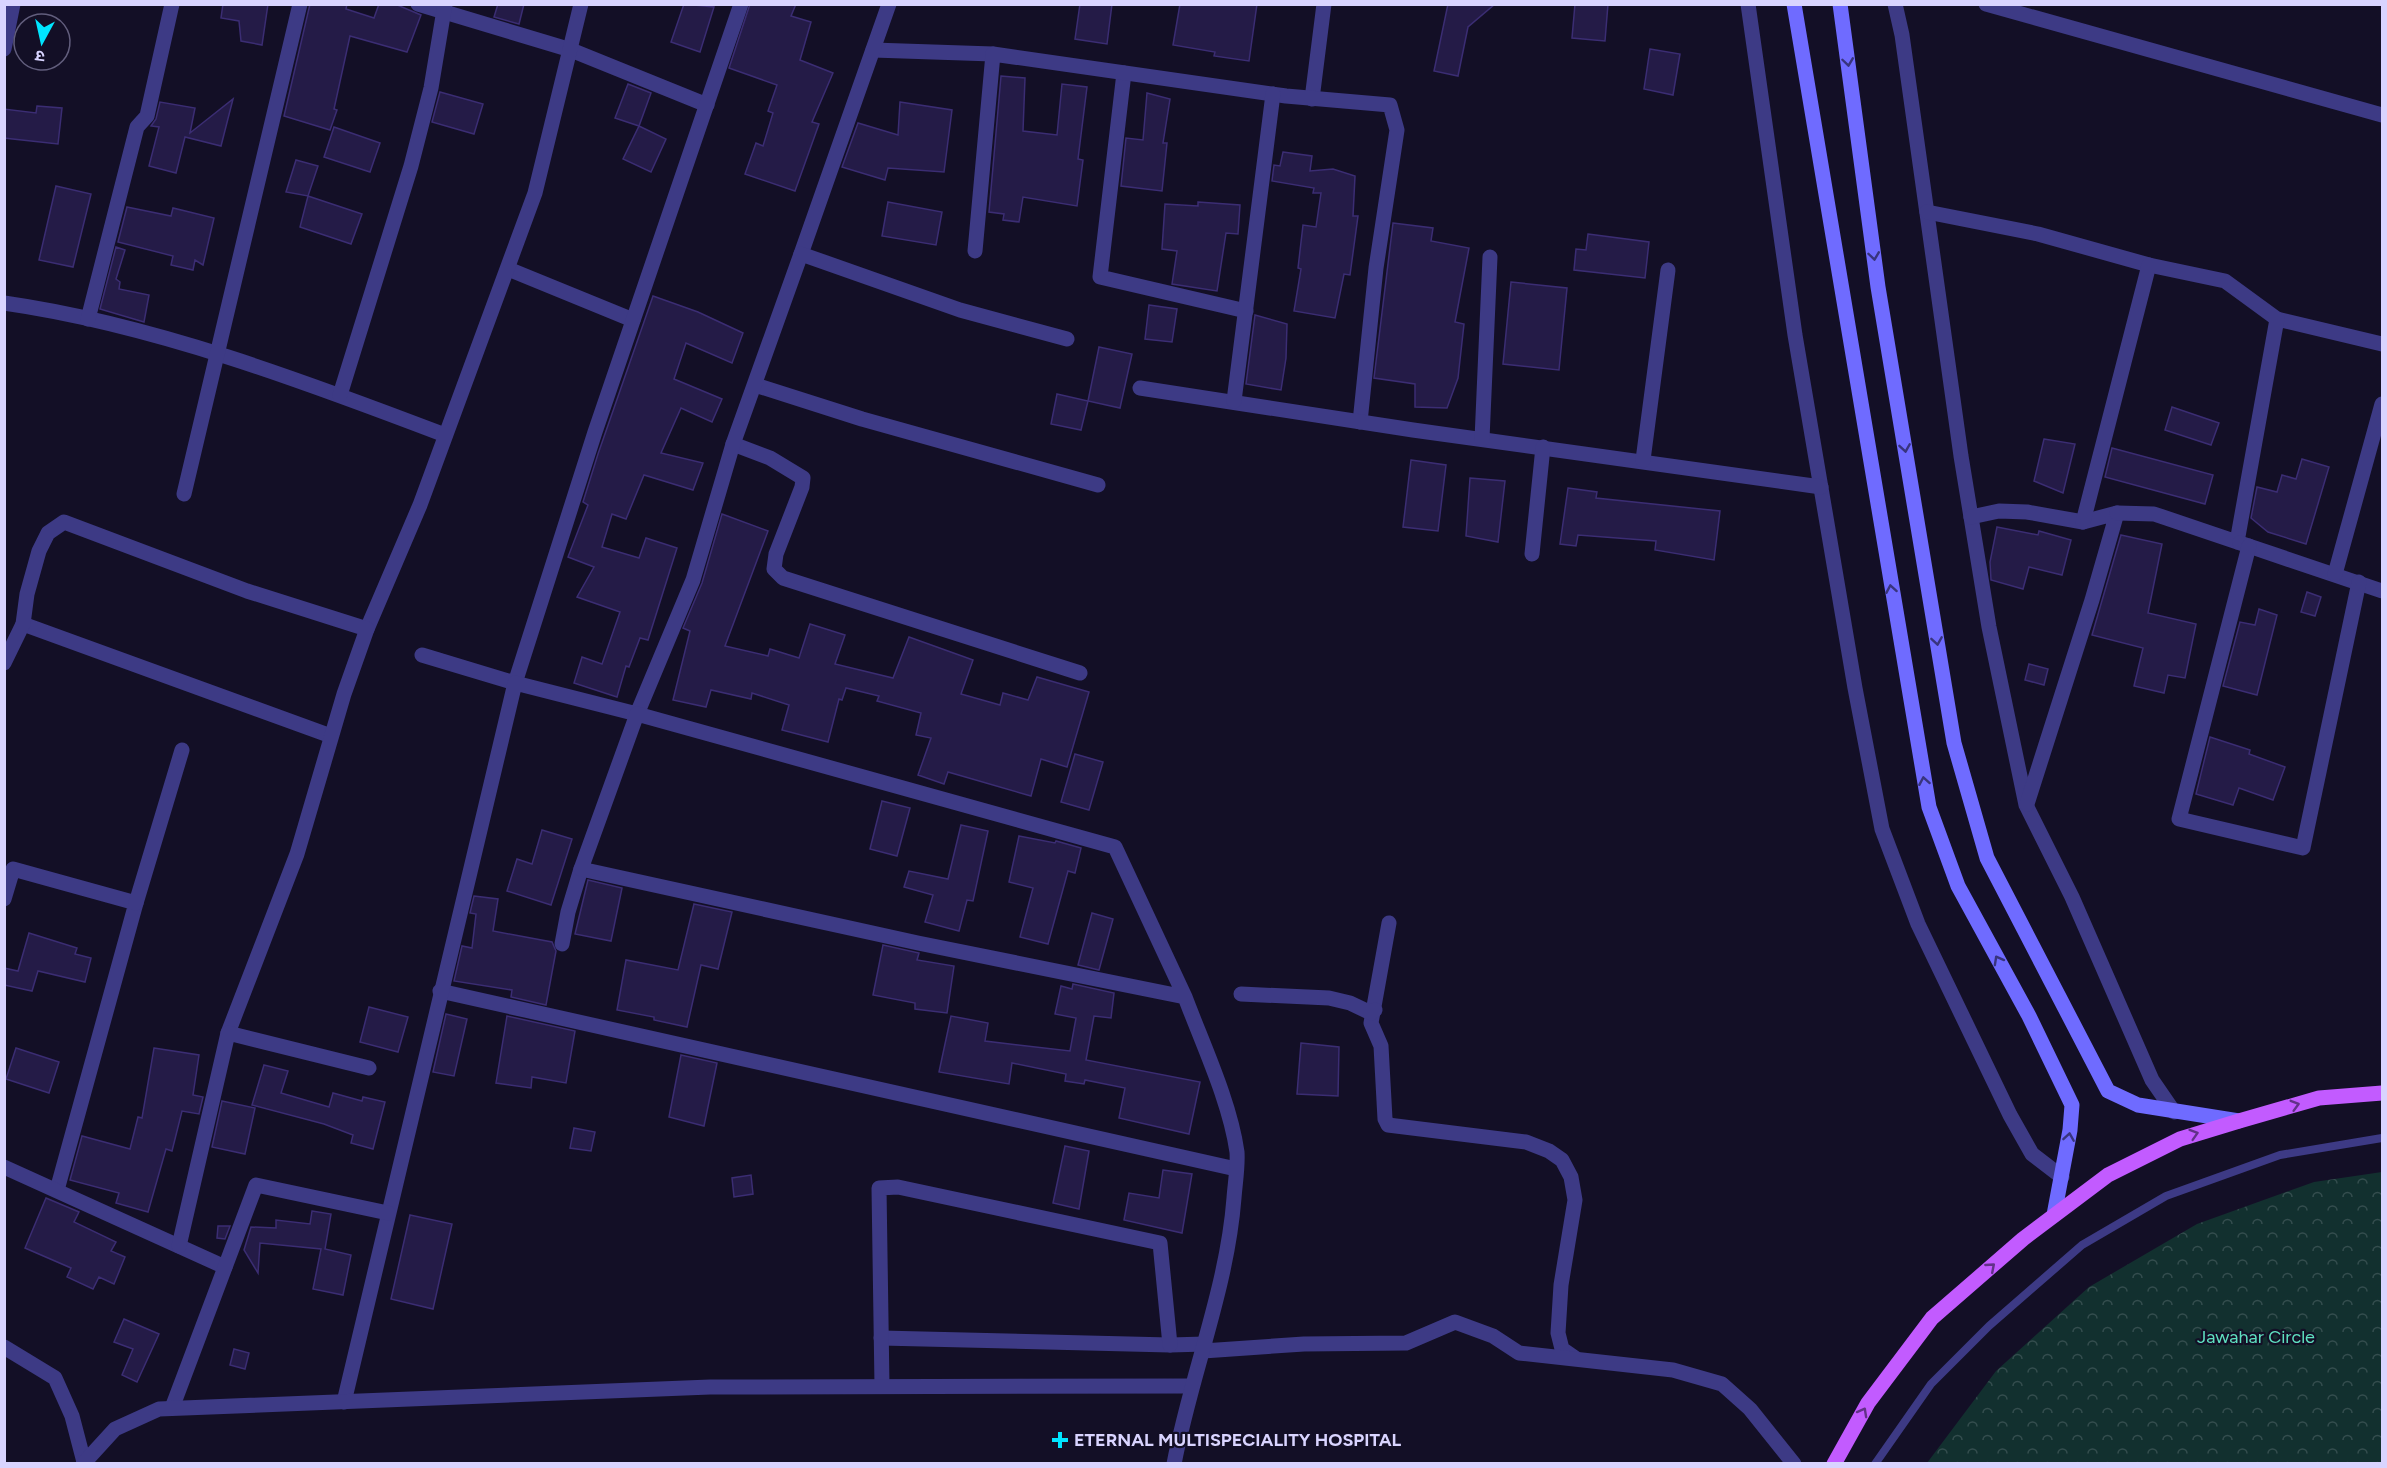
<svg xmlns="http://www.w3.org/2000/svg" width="2387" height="1468" viewBox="0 0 2387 1468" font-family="Figtree,'Noto Sans Devanagari',sans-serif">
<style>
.park{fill:url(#park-crowns)}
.building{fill:#241b47;stroke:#3b2d73;stroke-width:1.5}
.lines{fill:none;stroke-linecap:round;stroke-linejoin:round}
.lane{stroke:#3d3a85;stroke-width:8}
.street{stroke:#3d3a85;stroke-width:15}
.secondary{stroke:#6f6bff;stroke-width:15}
.primary{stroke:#c25bff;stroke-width:15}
.oneway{stroke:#38347d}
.oneway2{stroke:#623188}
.poi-dot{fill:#00e5ff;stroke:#130f26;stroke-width:2}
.labels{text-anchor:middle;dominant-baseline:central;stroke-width:4.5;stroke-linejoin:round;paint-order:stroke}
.park-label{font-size:18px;fill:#5fe0c0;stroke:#130f26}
.poi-label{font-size:18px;font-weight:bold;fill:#d9d4ff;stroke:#130f26;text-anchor:start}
</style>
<defs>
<pattern id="park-crowns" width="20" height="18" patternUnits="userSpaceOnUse" patternTransform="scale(1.5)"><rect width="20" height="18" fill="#12302f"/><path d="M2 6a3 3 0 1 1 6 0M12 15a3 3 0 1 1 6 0" fill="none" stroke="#344d4e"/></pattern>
</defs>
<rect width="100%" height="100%" fill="#130f26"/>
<path class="park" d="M2382,1172V1463H1927L1996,1371L2089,1287L2197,1224L2314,1182Z"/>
<g class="building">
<path d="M223,4H268L262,45L241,41L239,21L221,18Z"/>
<path d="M310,4H347L346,9L374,18L379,4H395L421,15L407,52L350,36L334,109L337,110L330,130L284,116Z"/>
<path d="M498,4H524L519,24L494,17Z"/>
<path d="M684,4L714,7L700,52L671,42Z"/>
<path d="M750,4H796L791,16L811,22L800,60L833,73L812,122L819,124L795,191L745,174L756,143L763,146L773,113L768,111L777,85L729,68Z"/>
<path d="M1080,4H1112L1107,44L1075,39Z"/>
<path d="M1180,4H1257L1249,61L1214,56L1215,52L1173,45Z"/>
<path d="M1448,4H1495L1468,27L1458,76L1434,71Z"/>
<path d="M1575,4H1608L1605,41L1572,38Z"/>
<path d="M1650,49L1680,54L1673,95L1644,89Z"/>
<path d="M1001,76L1025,78L1023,131L1057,135L1062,84L1087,87L1078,159L1083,160L1077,206L1023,197L1019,222L1003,220L1004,214L989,212Z"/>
<path d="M628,84L651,93L639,126L615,118Z"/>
<path d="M440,92L483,104L474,134L432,122Z"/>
<path d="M1147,93L1170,99L1163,143H1167L1162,191L1121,186L1126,138L1143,140Z"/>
<path d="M233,99L221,146L185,137L176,173L149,166L159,127L151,126L156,119L160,102L195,108L190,133Z"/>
<path d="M900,102L952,110L944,172L888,168L885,180L842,167L858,123L898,135Z"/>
<path d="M37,106L62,108L58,144L4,138V109L36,113Z"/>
<path d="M639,126L666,139L651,172L623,159Z"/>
<path d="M334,127L380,143L370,172L324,157Z"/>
<path d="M1283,152L1312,156L1310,171L1333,169L1355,176L1353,216H1358L1350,275L1344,274L1335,318L1294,311L1301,269L1298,268L1303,225L1316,227L1321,193H1313L1314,188L1272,181L1274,165L1280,166Z"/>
<path d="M296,160L318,166L308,196L286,192Z"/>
<path d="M56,186L91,194L73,267L39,260Z"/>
<path d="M308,196L362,214L351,244L300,227Z"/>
<path d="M888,202L942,212L936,245L882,236Z"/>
<path d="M1198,202L1240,205L1238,234L1226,233L1217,291L1172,284L1177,251L1162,249L1165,204L1198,206Z"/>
<path d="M127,207L171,216L173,208L214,218L203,265L195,260L193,270L171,265L173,256L118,242Z"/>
<path d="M1393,223L1433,228L1431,241L1469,248L1455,322L1464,324L1458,378L1447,408L1415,407V384L1374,378Z"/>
<path d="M1588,234L1649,242L1645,278L1574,270L1576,249L1586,250Z"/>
<path d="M116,247L125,250L116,279L120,282L119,289L149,295L144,322L100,309Z"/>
<path d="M1511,282L1567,288L1559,370L1503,364Z"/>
<path d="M653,296L698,312L743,333L732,363L686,343L674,379L722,399L712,422L681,408L661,453L703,463L693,490L644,475L626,519L612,514L602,547L639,558L646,538L677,548L648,640L640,638L629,667L626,666L617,697L574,683L582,657L602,664L620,612L577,597L594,567L568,557L588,505L583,502L598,454Z"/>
<path d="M1149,305L1177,309L1172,342L1145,339Z"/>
<path d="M1255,315L1287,324L1286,358L1281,390L1246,384Z"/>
<path d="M1099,347L1132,354L1120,408L1088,401Z"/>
<path d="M1057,394L1088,401L1081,430L1051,424Z"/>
<path d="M2172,407L2219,423L2211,445L2165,430Z"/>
<path d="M2044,439L2075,444L2063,493L2034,481Z"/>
<path d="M2112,448L2213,475L2205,504L2105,477Z"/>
<path d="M2302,459L2329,467L2306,544L2268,532L2251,518L2257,487L2277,492L2282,475L2296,479Z"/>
<path d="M1411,460L1446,465L1438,531L1403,527Z"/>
<path d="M1470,478L1505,481L1498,542L1466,536Z"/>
<path d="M1568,488L1597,492L1596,498L1720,511L1714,560L1655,550L1656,541L1578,535L1576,546L1560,544Z"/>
<path d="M722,514L768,531L725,646L768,656L770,649L799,658L810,624L845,635L835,664L893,678L909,637L973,660L961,694L1000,705L1003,693L1028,700L1037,677L1089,692L1067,767L1041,759L1031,796L948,772L944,784L918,775L931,738L916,735L921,713L877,701L879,696L846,688L842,700L839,699L828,742L782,730L789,705L752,693L751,699L711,690L706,707L673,700L690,631L683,628L702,583Z"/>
<path d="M1997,527L2038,535L2039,531L2071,540L2062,575L2029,567L2023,589L1991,580L1990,562Z"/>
<path d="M2121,535L2162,544L2148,613L2196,624L2185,678L2168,675L2164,693L2134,686L2143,648L2092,635Z"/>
<path d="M2307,592L2321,597L2315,616L2301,612Z"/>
<path d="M2259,609L2277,615L2257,695L2223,686L2240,622L2255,625Z"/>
<path d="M2029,664L2048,669L2044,685L2025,680Z"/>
<path d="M2210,737L2250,750L2249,754L2285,767L2273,800L2239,788L2233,805L2196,794Z"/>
<path d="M1075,754L1103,762L1089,810L1061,802Z"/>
<path d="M882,801L910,808L897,856L870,849Z"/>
<path d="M961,825L988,831L973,901L967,900L959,931L925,922L933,895L904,887L909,871L948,879Z"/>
<path d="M542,830L572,839L551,905L507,891L517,859L532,864Z"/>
<path d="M1019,836L1055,843L1056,841L1081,848L1075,873L1068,871L1048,944L1020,937L1033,888L1009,882Z"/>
<path d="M588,880L622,888L611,941L575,934Z"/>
<path d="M474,896L498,899L493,931L552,942L556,951L546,1005L511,997L512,990L454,981L462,946L472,948L476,914L470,913Z"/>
<path d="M694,904L732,912L718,969L701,965L687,1027L654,1020V1017L617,1010L626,960L678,970Z"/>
<path d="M1092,913L1113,919L1099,970L1078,965Z"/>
<path d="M29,933L77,948L75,954L91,958L85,982L38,971L32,991L4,985V968L18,971Z"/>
<path d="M883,945L919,953L917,960L954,966L947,1013L915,1009V1003L873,995Z"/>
<path d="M1073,984L1114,993L1111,1018L1094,1016L1086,1060L1200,1082L1189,1134L1119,1118L1125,1088L1085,1080L1084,1084L1065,1081L1066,1074L1012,1063L1009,1084L939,1072L951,1016L988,1023L985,1041L1070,1051L1076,1018L1055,1014L1061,986L1072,989Z"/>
<path d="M369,1007L408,1017L398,1052L360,1042Z"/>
<path d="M446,1014L467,1019L454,1076L433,1072Z"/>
<path d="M507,1016L575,1031L566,1083L532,1077L531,1088L496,1083Z"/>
<path d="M1301,1043L1339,1047L1338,1096L1297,1094Z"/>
<path d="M16,1048L59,1062L49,1093L6,1079Z"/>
<path d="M154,1048L199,1055L193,1095L203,1097L199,1114L182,1111L172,1151L166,1149L148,1212L116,1203L119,1193L70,1180L82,1136L130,1149L138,1117L142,1118Z"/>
<path d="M681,1055L717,1063L704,1126L669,1117Z"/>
<path d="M264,1065L288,1071L281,1093L329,1107L333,1093L362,1101L363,1097L385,1102L373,1149L351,1143L353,1135L324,1124L252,1105Z"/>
<path d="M222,1101L255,1108L245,1154L212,1147Z"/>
<path d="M574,1128L595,1132L591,1151L570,1148Z"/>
<path d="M1065,1146L1089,1151L1079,1209L1053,1203Z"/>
<path d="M1163,1170L1192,1174L1182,1233L1124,1220L1129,1193L1159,1198Z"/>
<path d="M751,1175L753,1194L734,1197L732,1178Z"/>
<path d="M46,1198L79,1212L74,1222L116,1242L111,1251L125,1257L114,1284L99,1277L93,1289L67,1277L71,1268L25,1248Z"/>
<path d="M312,1211L331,1214L325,1249L351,1255L343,1295L313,1289L321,1249L260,1243L258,1273L244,1250L251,1227L276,1228V1220L310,1224Z"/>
<path d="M410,1215L452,1224L433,1309L391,1299Z"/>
<path d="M218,1226H230L225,1239L217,1238Z"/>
<path d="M124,1319L159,1334L137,1382L122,1375L133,1349L114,1342Z"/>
<path d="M234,1349L249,1353L245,1369L230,1365Z"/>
</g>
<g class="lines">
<path class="lane" d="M1875,1464L1931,1384L1989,1326L2082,1245L2166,1196L2280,1155L2382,1138"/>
<g class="street">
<path d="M418,4L571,50L707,105"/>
<path d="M1748,4L1795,335L1855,688L1882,829L1918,924L2010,1115L2032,1154L2062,1177"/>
<path d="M1895,4L1902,35L1961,456L1989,627L2026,805L2072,897L2152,1080L2174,1112"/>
<path d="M1986,4L2382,115"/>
<path d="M4,49L13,4"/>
<path d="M873,50L993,54"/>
<path d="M1124,73L1100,277L1246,311"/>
<path d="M1312,99L1324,4"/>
<path d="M1927,212L2038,234L2149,265"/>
<path d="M975,251L993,54L1286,96L1390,105L1397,130L1376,268L1360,422"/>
<path d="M801,254L889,4"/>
<path d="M508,269L633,320"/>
<path d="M4,303C152,324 306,382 445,435"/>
<path d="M88,319L137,127L147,116L172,4"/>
<path d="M2277,319L2382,344"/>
<path d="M755,385L862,419L1098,485"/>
<path d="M1140,388L1413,430L1821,487"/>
<path d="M340,395L411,166L431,88L445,4"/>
<path d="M1234,401L1273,94"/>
<path d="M1482,439L1490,257"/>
<path d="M733,444L770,458L803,478L802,487L776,554L774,569L783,578L1080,673"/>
<path d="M1643,460L1668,270"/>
<path d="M184,494L300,4"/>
<path d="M1971,517L1999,511L2027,512L2083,522L2117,513L2092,600L2027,804"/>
<path d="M2083,522L2149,265L2225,281L2277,319L2237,542L2154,514L2117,513"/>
<path d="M2240,543L2382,591"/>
<path d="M2249,546L2179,819L2303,848L2359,582"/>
<path d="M1532,554L1543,447"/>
<path d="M2335,574L2382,404"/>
<path d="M23,624L331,736"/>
<path d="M367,629L420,505L535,193L581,4"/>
<path d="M422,655L515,683L595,432L741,4"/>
<path d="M4,663L23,624L27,594L39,551L48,533L64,522L247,591L367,629L344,694L297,854L228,1033"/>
<path d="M4,899L13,869L136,903L57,1190"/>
<path d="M136,903L182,750"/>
<path d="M1389,923L1371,1023L1381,1046L1385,1119L1388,1125L1526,1142L1549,1151L1562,1160L1571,1177L1575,1200L1561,1285L1558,1333L1562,1349L1575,1358"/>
<path d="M562,944L568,912L581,869"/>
<path d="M440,991L1236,1169"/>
<path d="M1241,994L1329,998L1350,1003L1371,1013L1375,1010"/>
<path d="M4,1167L225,1267"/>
<path d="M179,1246L228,1033L369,1068"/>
<path d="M881,1338L1170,1345L1205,1344"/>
<path d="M4,1347L55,1378L72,1416L84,1462"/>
<path d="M1203,1351L1304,1344L1406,1343L1455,1322L1493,1336L1519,1353L1673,1370L1722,1384L1750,1409L1794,1464"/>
<path d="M882,1386L879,1188L898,1187L1160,1243L1170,1345"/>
<path d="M344,1402L515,683L637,714L693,580L733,444L801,254L960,310L1067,339"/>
<path d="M172,1408L256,1185L388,1213"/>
<path d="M83,1464L115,1429L159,1409L710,1387L1191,1386"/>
<path d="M1174,1464C1191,1374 1227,1289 1234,1198C1235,1184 1238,1167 1237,1152C1230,1102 1203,1045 1185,997L918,943L581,869L637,714L1115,847L1185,997"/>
</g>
<g class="secondary">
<path d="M1794,4L1929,807L1958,886L2029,1016L2072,1105L2070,1130L2054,1215"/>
<path d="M1840,4L1878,287L1954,743L1987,858L2108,1091L2138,1105L2239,1121"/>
</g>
<path class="primary" d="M1834,1464L1868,1403L1932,1318L2023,1239L2108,1175L2180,1139L2239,1121L2319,1098L2382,1093"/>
</g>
<defs><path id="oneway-chevron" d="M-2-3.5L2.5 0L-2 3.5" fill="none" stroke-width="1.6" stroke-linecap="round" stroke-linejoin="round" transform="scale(1.5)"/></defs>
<g class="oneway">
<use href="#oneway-chevron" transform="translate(1848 62) rotate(82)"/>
<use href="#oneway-chevron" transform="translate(1874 256) rotate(82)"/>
<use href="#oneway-chevron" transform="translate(1905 448) rotate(81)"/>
<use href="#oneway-chevron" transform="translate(1891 589) rotate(-100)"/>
<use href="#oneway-chevron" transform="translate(1937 641) rotate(81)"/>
<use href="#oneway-chevron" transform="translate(1924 781) rotate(-100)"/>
<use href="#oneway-chevron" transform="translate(1998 960) rotate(-119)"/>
<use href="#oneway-chevron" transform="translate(2069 1137) rotate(-81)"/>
</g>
<g class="oneway2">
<use href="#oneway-chevron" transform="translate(2295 1105) rotate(-16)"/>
<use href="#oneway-chevron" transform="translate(2194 1134) rotate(-17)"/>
<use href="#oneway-chevron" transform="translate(1991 1267) rotate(-41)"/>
<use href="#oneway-chevron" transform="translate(1863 1412) rotate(-61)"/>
</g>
<path class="poi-dot" d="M1057 1431h6v6h6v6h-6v6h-6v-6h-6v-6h6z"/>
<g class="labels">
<g class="park-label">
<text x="2256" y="1337">Jawahar Circle</text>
</g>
<g class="poi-label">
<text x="1074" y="1440">ETERNAL MULTISPECIALITY HOSPITAL</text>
</g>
</g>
<rect width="2387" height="1468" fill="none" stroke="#d9d4ff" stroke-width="12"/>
<g transform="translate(42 42) rotate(188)"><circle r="28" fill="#130f26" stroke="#625e7d" stroke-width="1.5"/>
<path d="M0-4.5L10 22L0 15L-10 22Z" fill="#00e5ff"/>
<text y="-9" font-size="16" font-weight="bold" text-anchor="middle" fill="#d9d4ff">उ</text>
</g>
</svg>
